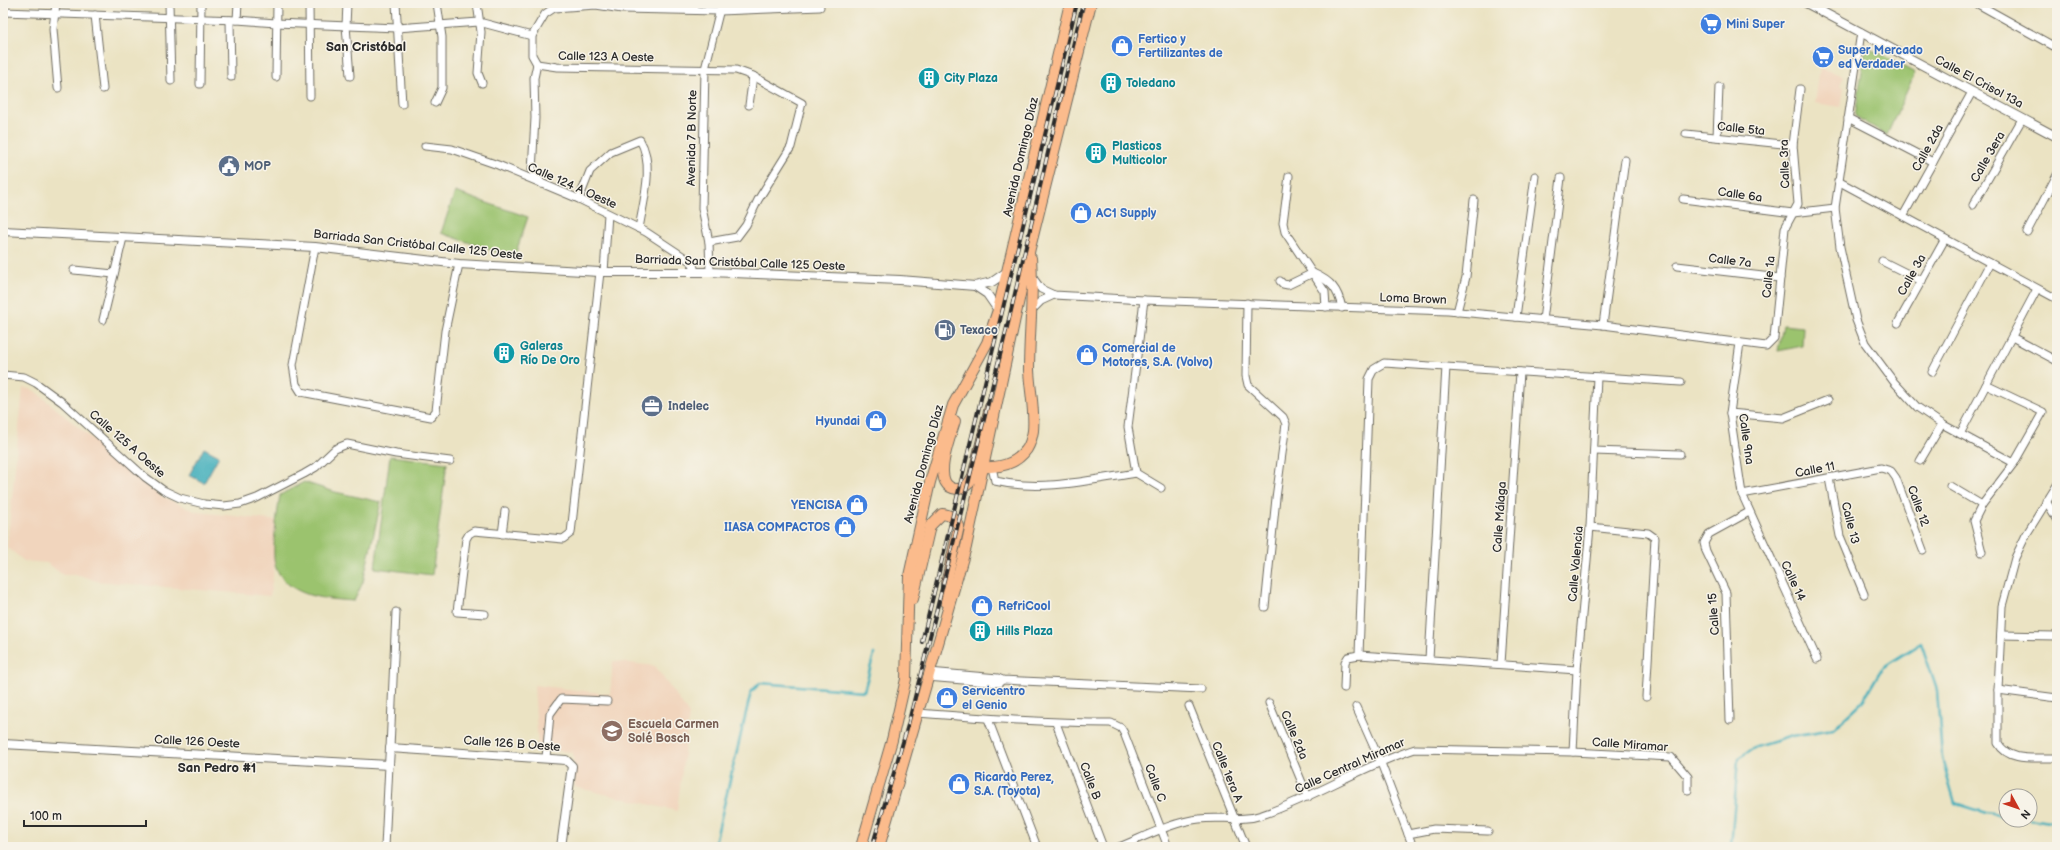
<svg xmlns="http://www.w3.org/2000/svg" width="2060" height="850" viewBox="0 0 2060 850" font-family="'Balsamiq Sans',sans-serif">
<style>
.built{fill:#f1d5bd}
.green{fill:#9bc36e;stroke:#63774c}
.water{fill:#3faebb;stroke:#356c73}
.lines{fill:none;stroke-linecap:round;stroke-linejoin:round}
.stream{stroke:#3faebb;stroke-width:2.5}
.minor-casing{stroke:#6e6b60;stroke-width:9}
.tertiary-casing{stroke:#6e6b60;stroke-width:10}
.primary-casing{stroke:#6e6b60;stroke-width:12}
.minor{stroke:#fff;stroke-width:7}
.tertiary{stroke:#fff;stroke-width:8}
.primary{stroke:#fbbb8c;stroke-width:10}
.rail-casing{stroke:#2b2b2b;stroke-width:4}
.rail{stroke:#f7f3e8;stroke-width:2.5;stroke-dasharray:8;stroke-linecap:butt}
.labels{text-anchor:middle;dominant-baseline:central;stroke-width:3;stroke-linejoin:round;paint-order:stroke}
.shop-label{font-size:12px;font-weight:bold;fill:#366cbe;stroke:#f7f3e8;text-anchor:start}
.street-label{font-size:12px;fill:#2b2b2b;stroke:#f7f3e8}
.culture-label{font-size:12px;font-weight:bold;fill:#0d838f;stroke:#f7f3e8;text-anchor:start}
.service-label{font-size:12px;font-weight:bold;fill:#4e5e75;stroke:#f7f3e8;text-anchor:start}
.education-label{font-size:12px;font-weight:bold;fill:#785e54;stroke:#f7f3e8;text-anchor:start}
.neighbourhood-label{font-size:13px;font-weight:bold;fill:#2b2b2b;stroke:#f7f3e8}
</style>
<rect width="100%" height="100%" fill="#f7f3e8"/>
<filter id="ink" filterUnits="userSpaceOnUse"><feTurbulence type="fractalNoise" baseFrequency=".025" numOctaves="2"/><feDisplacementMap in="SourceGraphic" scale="8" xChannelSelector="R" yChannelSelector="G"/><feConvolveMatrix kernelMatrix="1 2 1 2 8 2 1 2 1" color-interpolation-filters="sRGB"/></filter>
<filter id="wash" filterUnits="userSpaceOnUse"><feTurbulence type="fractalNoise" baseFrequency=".012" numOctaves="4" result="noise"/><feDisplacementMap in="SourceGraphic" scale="16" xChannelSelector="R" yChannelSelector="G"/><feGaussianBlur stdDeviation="0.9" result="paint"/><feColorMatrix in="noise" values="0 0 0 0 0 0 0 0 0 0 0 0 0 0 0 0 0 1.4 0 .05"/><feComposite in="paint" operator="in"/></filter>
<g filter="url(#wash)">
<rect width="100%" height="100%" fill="#ebe3c3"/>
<g class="built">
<path d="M1820,68L1844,76L1840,85L1844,88L1841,107L1815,103Z"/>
<path d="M23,388L31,389L36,392L161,496L197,512L281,521L270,596L96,581L80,575H63L47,563L24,561L7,547Z"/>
<path d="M613,661L655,666L689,714L677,811L575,787L573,752L538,749L534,685L610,694Z"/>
</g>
<g class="green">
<path d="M1866,46L1915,73L1887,135L1855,116Z"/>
<path d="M455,192L528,217L514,258L441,233Z"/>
<path d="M1783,325L1803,327L1802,346L1778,351Z"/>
<path d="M390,456L447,463L432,575L375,568Z"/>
<path d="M304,482L335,492L381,502L363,582L354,601C326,599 290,598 276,568C270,555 278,510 280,495Z"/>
</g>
<path class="water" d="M204,448L219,456L204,483L189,475Z"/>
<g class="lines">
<g class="stream">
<path d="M2030,819L2057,823"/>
<path d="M714,847L751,692L760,683L864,691L874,654"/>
<path d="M1731,847L1738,758L1756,747L1792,736L1833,729L1862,702L1882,668L1921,643L1937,690L1942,758L1955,803L1986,813L2006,816"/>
</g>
</g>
</g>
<g filter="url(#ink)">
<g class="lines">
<g class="minor-casing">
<g id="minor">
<path d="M56,3L53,29L58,88"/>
<path d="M169,3L171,81"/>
<path d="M309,3L310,96"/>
<path d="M347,3L346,26L350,76"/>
<path d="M396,3L402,104"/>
<path d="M477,3L481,32L478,73L482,83"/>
<path d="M1976,3L2057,48"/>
<path d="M3,12L237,20L276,23L397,28L479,22L532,36"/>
<path d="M95,15L103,89"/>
<path d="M230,20L231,77"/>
<path d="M237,20L238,3"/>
<path d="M1861,32L1835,208L1840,247L1856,320L1865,343L1894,382L1917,407L1942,424L2014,463"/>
<path d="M537,64L557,67L736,70L753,76L802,103L791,147L758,200L746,225L737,237L709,242"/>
<path d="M537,64L532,55V36L545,14L554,8L596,5L622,9L720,11L820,7"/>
<path d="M537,64L534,78L535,118L532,171L542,184"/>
<path d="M276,77L277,3"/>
<path d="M200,84L201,3"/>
<path d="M435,103L442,88V37L437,3"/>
<path d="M749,105L753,76"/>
<path d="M1848,118L1933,162"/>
<path d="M1686,134L1793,145"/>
<path d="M1717,137L1719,87"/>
<path d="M425,146L452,149L498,165L579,199L646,232L690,261L693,264L695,272"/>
<path d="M1289,176L1283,223L1285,232L1325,292L1326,307"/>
<path d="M1838,181L2057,299"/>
<path d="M579,199L590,171L611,152L640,140C655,165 643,202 639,229"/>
<path d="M1683,199L1793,213L1835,208"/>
<path d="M1973,205L2022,119"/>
<path d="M1903,216L1972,92"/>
<path d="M2027,232L2057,175"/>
<path d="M315,247L293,365L296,384L301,392L431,417L436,411L445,331L459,264"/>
<path d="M1882,261L1922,281"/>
<path d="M1677,266L1780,278"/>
<path d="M74,270L114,274"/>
<path d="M604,272L608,214"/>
<path d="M710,272L709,242L702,208L705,69L721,5"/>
<path d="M1033,278L1041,289L1054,295L1144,300L1448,311L1603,325L1766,346L1774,338L1785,228L1798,204L1793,145L1800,89"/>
<path d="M1280,281L1283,284L1288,285L1313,273C1331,281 1338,289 1342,308"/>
<path d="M1247,303L1246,376L1248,385L1283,417L1286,424L1276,498L1265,607"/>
<path d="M1032,310L1041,301L1054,295"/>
<path d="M1457,312L1466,277L1474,200"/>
<path d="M1516,317L1535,176"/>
<path d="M103,320L123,238"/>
<path d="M1543,320L1561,178"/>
<path d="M1898,323L1945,239"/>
<path d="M1603,325L1625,160"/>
<path d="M2012,337L2057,361"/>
<path d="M1740,343L1730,413L1742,494L1817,659"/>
<path d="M1932,372L1990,263"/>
<path d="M3,375L24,377L36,383L62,402L145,477L163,490L180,498L204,504L224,506L240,504L257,498L304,474L316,467L335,449L347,444L396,454L450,461"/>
<path d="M1730,413L1783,418L1828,400"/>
<path d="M1960,434L2037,289"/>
<path d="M1594,451L1680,454"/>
<path d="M1920,461L1942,424"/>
<path d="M992,467L995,481C1041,492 1091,480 1136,473L1161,488"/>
<path d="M1136,473L1128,427L1144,300"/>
<path d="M1829,478L1840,536L1864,594"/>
<path d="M2057,485L2026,535L2015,558L2002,606L1998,690V743C2009,763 2037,757 2057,758"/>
<path d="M1950,486L1982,505"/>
<path d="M1742,494L1881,468L1891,471L1896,478L1923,550"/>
<path d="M2046,501L2057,519"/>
<path d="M1590,527L1648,533L1655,538L1646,697"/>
<path d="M502,534L505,511"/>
<path d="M1982,552L1974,521L1982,505L2014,463L2043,412L1986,385"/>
<path d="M485,614L457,612L466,539L469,534L474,531L563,539L571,533L600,272"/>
<path d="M2001,635L2057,636"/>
<path d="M1359,655L1369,379L1374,369L1384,363L1681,382"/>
<path d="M1429,659L1446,367"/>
<path d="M1501,664L1520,372"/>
<path d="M929,672L998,678L1002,680L1201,689"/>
<path d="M927,677L999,683L1002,680"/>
<path d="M1344,688L1345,662L1348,657L1359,655L1577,670"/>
<path d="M1998,690L2057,698"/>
<path d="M1269,703L1308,797"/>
<path d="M1189,706L1246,847"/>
<path d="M1356,707L1381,763L1413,847"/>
<path d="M918,713C982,718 1046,723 1111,723L1121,728L1124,733L1168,847"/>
<path d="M988,719L1037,847"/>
<path d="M1730,720L1726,593L1706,551L1704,543L1709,534L1749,512"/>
<path d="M1056,723L1103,847"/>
<path d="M390,748L396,612"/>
<path d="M1573,752L1577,670L1590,527L1597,377"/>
<path d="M546,758L550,714L561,699L607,701"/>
<path d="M1408,834L1434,829L1488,831"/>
<path d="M385,847L389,765"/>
<path d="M1119,847C1144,837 1172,822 1199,819C1220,816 1242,822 1262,815C1315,797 1362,766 1415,749L1573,752L1671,757L1688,777V790"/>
</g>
</g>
<g class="tertiary-casing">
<g id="tertiary">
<path d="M1806,3L2057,137"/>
<path d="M3,231L315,247L459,264L600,272H710L900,280L975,286L992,282L1008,271"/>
<path d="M975,286L987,294L998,310"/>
<path d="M3,744L389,765L390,748L566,760L572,766L561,847"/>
</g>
</g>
<g class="primary-casing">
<g id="primary">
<path d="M955,421C951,436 929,487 957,489C966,489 969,483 973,476L990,407"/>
<path d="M984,467C1001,468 1017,463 1027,449C1030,444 1032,437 1033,431C1035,411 1030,391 1029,370C1029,333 1034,296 1031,258"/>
<path d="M913,599L930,526L942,514C951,515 955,518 959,526L946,584V602"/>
<path d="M861,847L892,740L906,679L909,576L930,482L953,405L987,343L998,310L1070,3"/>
<path d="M879,847L966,547L1030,248L1091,3"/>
</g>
</g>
<use href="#minor" class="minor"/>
<use href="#tertiary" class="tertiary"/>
<use href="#primary" class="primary"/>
<g class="rail-casing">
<g id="rail">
<path d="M922,642L1077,3"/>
<path d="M872,847L908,725L1009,319L1083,3"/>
</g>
</g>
<use href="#rail" class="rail"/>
</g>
</g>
<defs>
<g id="supermarket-disc" transform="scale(1.15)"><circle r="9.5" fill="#3f7fe0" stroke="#f7f3e8"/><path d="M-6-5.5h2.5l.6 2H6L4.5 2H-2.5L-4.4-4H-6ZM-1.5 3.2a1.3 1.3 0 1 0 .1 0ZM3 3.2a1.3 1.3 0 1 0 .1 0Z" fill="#fff"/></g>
<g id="shop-disc" transform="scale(1.15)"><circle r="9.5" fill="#3f7fe0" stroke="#f7f3e8"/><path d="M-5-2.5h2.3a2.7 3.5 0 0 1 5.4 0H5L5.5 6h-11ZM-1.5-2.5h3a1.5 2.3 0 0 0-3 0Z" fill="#fff"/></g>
<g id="building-disc" transform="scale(1.15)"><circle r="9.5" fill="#0f9aa8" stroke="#f7f3e8"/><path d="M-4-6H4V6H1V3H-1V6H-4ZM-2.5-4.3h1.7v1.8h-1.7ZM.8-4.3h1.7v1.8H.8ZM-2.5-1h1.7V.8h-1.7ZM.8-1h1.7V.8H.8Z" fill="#fff"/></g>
<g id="civic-disc" transform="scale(1.15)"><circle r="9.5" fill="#5c6f8a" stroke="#f7f3e8"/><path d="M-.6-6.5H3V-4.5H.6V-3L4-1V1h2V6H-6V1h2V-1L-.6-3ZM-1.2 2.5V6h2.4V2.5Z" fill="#fff"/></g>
<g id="fuel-disc" transform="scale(1.15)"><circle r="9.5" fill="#5c6f8a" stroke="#f7f3e8"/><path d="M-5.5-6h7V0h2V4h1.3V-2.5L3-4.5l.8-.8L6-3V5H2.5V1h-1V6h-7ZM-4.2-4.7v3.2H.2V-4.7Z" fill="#fff"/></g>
<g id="office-disc" transform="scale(1.15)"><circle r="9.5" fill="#5c6f8a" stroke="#f7f3e8"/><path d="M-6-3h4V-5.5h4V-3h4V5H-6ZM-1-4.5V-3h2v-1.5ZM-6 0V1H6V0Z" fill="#fff"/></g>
<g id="school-disc" transform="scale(1.15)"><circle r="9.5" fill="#8d6e63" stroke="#f7f3e8"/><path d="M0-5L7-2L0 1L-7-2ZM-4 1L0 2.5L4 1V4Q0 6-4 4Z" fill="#fff"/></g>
</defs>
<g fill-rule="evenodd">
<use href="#supermarket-disc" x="1711" y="24"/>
<use href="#shop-disc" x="1122" y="46"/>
<use href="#supermarket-disc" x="1823" y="57"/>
<use href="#building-disc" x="929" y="78"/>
<use href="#building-disc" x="1111" y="83"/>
<use href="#building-disc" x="1096" y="153"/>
<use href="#civic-disc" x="229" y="166"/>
<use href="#shop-disc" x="1081" y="213"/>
<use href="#fuel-disc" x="945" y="330"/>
<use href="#building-disc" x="504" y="353"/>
<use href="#shop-disc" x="1087" y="355"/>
<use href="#office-disc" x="652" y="406"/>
<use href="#shop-disc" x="876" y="421"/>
<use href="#shop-disc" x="857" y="505"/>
<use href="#shop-disc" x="845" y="527"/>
<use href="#shop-disc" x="982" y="606"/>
<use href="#building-disc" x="980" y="631"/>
<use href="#shop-disc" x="947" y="698"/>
<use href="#school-disc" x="612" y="731"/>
<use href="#shop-disc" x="959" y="784"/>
</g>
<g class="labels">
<g class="shop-label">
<text x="1726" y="24">Mini Super</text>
<text x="1138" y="39">Fertico y<tspan x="1138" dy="14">Fertilizantes de</tspan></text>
<text x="1838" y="50">Super Mercado<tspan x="1838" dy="14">ed Verdader</tspan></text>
<text x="1096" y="213">AC1 Supply</text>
<text x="1102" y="348">Comercial de<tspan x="1102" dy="14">Motores, S.A. (Volvo)</tspan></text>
<text x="860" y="421" text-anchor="end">Hyundai</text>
<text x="842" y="505" text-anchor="end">YENCISA</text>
<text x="830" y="527" text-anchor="end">IIASA COMPACTOS</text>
<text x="998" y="606">RefriCool</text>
<text x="962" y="691">Servicentro<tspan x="962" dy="14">el Genio</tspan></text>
<text x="974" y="777">Ricardo Perez,<tspan x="974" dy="14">S.A. (Toyota)</tspan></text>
</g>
<g class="street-label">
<text transform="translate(606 57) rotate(1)">Calle 123 A Oeste</text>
<text transform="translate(1979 82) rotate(28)">Calle El Crisol 13a</text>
<text transform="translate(1741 129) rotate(6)">Calle 5ta</text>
<text transform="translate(692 138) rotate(-89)">Avenida 7 B Norte</text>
<text transform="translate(1928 148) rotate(-61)">Calle 2da</text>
<text transform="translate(1021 157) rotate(-77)">Avenida Domingo Díaz</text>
<text transform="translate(1988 157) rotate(-60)">Calle 3era</text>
<text transform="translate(1785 164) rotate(-92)">Calle 3ra</text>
<text transform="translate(572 186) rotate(24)">Calle 124 A Oeste</text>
<text transform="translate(1740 195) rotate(8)">Calle 6a</text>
<text transform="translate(418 245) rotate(6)">Barriada San Cristóbal Calle 125 Oeste</text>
<text transform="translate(1730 261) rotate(7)">Calle 7a</text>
<text transform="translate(740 263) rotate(2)">Barriada San Cristóbal Calle 125 Oeste</text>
<text transform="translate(1912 275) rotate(-61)">Calle 3a</text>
<text transform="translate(1769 277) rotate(-84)">Calle 1a</text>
<text transform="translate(1413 299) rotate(2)">Loma Brown</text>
<text transform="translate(1746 439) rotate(82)">Calle 9na</text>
<text transform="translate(127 444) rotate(41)">Calle 125 A Oeste</text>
<text transform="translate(924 464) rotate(-75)">Avenida Domingo Díaz</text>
<text transform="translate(1815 470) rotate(-11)">Calle 11</text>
<text transform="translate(1918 506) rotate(70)">Calle 12</text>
<text transform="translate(1500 517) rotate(-86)">Calle Málaga</text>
<text transform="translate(1850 523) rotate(76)">Calle 13</text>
<text transform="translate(1576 564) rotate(-85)">Calle Valencia</text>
<text transform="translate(1793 581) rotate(65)">Calle 14</text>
<text transform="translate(1714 614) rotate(-94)">Calle 15</text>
<text transform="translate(1294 735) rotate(67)">Calle 2da</text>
<text transform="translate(197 742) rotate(3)">Calle 126 Oeste</text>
<text transform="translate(512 744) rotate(4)">Calle 126 B Oeste</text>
<text transform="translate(1630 745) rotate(4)">Calle Miramar</text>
<text transform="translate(1350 766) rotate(-24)">Calle Central Miramar</text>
<text transform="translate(1227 772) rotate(68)">Calle 1era A</text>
<text transform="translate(1090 781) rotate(69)">Calle B</text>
<text transform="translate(1155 783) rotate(69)">Calle C</text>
</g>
<g class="culture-label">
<text x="944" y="78">City Plaza</text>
<text x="1126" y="83">Toledano</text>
<text x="1112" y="146">Plasticos<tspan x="1112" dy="14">Multicolor</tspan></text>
<text x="520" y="346">Galeras<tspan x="520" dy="14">Río De Oro</tspan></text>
<text x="996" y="631">Hills Plaza</text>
</g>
<g class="service-label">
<text x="244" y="166">MOP</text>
<text x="960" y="330">Texaco</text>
<text x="668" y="406">Indelec</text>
</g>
<g class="education-label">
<text x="628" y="724">Escuela Carmen<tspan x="628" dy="14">Solé Bosch</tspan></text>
</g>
<g class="neighbourhood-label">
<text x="366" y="47">San Cristóbal</text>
<text x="217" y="768">San Pedro #1</text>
</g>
</g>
<rect width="2060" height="850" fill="none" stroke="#f7f3e8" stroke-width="16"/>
<g transform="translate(2018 808) rotate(130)"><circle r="19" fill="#f7f3e8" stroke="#a5a39c"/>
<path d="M0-3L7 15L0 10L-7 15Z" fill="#c8321e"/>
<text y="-6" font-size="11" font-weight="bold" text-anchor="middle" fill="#2b2b2b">N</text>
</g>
<path d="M24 820v6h122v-6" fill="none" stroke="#2b2b2b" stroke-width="2"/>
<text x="30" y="820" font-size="12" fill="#2b2b2b" stroke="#f7f3e8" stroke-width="3" paint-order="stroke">100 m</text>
</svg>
